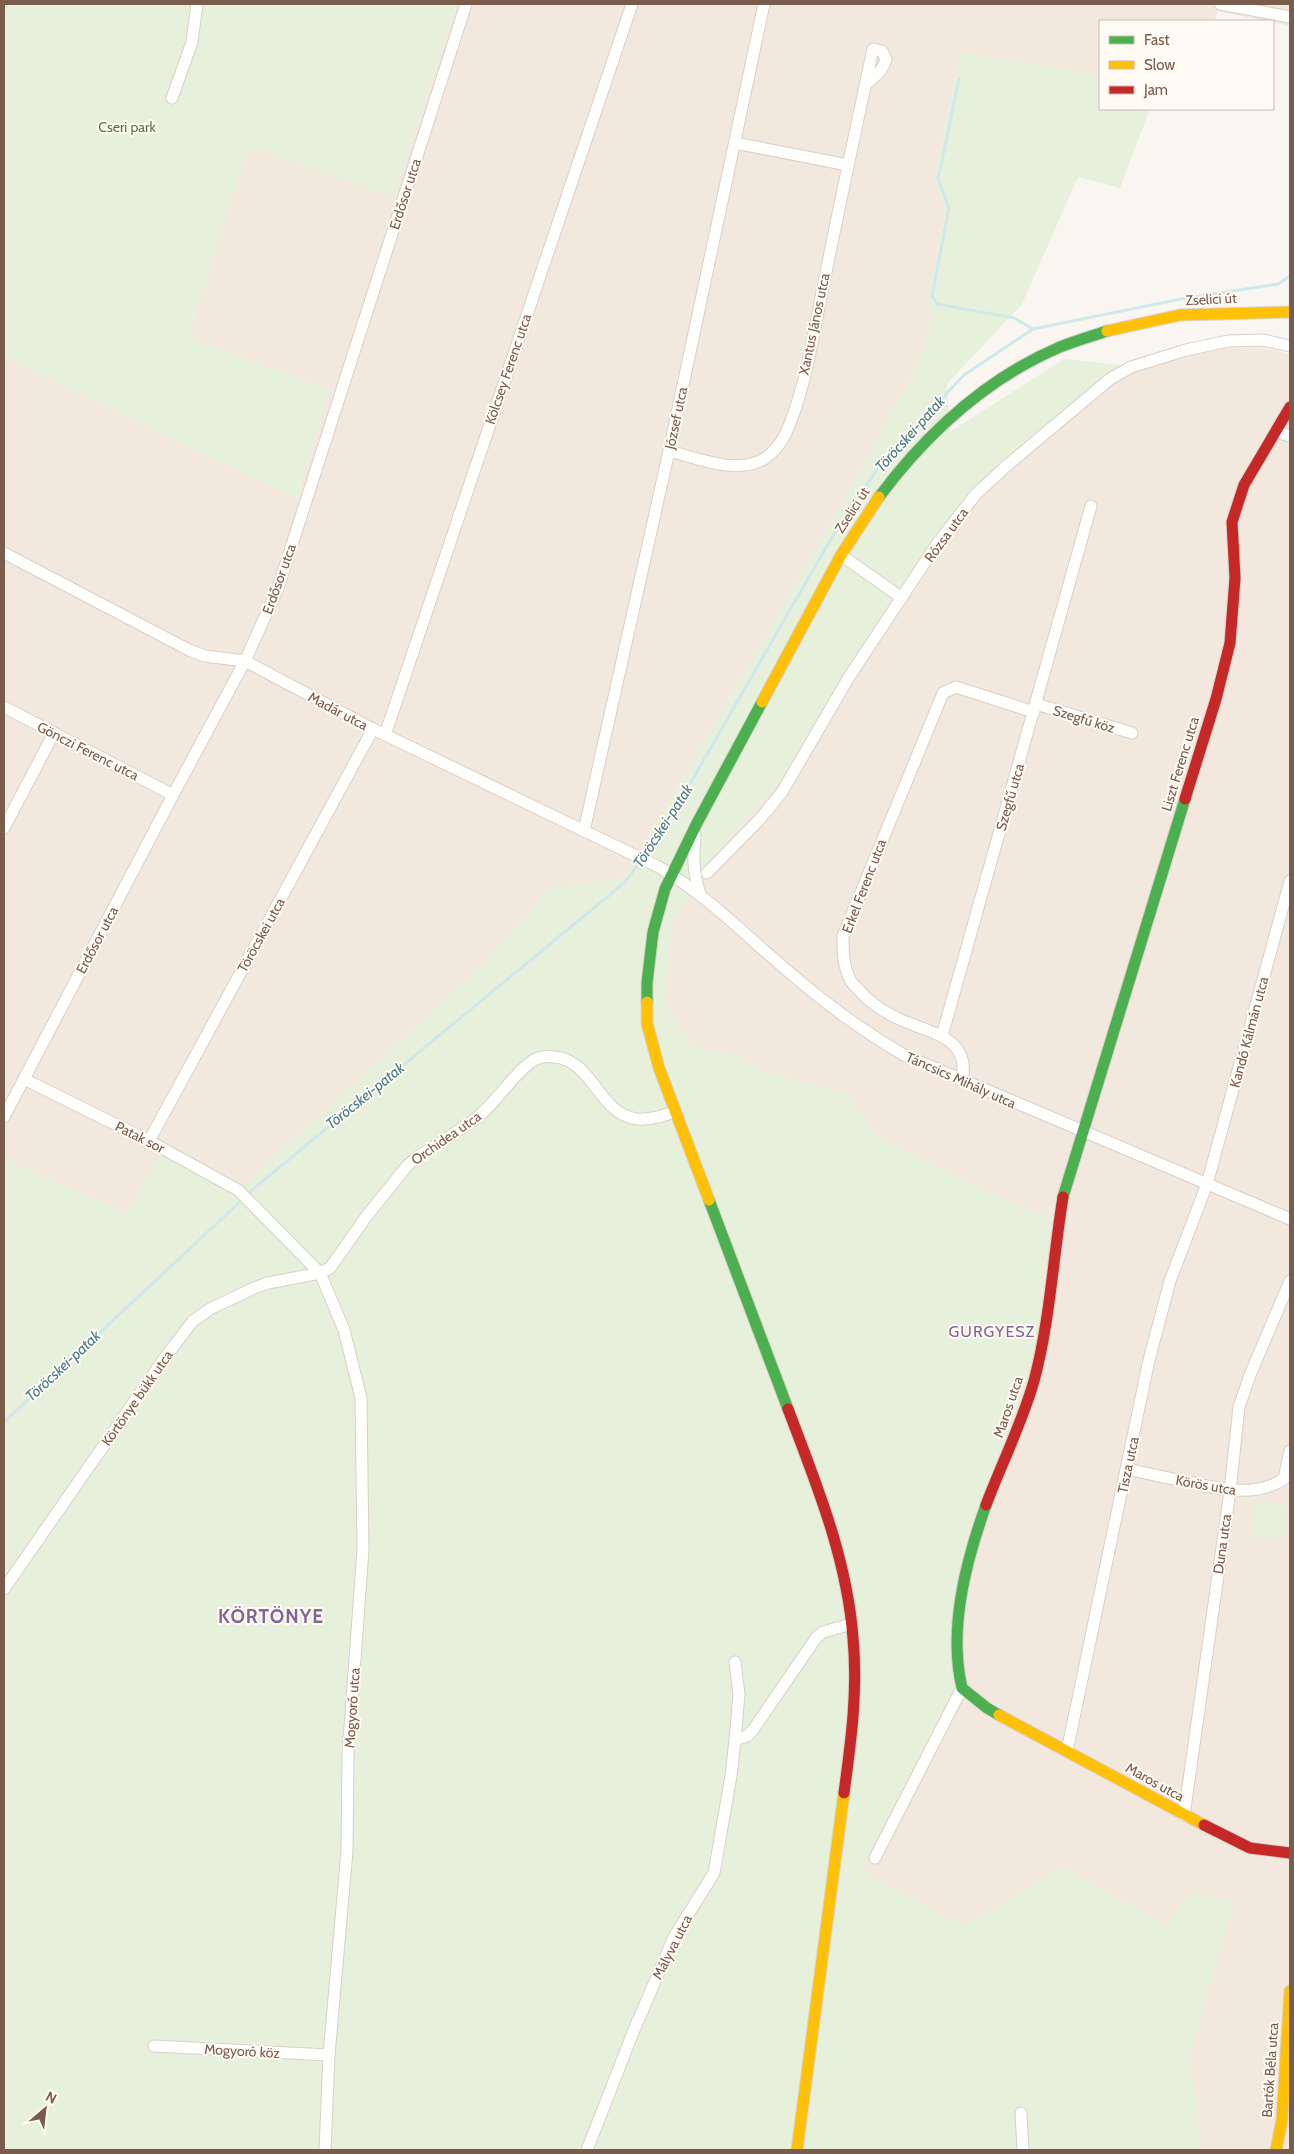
<svg xmlns="http://www.w3.org/2000/svg" width="1294" height="2154" viewBox="0 0 1294 2154" font-family="Cabin,sans-serif">
<style>
.residential{fill:#f2e8de}
.green{fill:#e7f0db}
.lines{fill:none;stroke-linecap:round;stroke-linejoin:round}
.stream{stroke:#d0e8ea;stroke-width:3}
.street-casing{stroke:#d7d1cb;stroke-width:13}
.fast-casing{stroke:#d9d2cb;stroke-width:13}
.slow-casing{stroke:#d9d2cb;stroke-width:13}
.jam-casing{stroke:#d9d2cb;stroke-width:13}
.street{stroke:#fefefd;stroke-width:11}
.fast{stroke:#4caf50;stroke-width:11}
.slow{stroke:#ffc107;stroke-width:11}
.jam{stroke:#c62828;stroke-width:11}
.labels{text-anchor:middle;dominant-baseline:central;stroke-width:4;stroke-linejoin:round;paint-order:stroke}
.park-label{font-size:14px;fill:#537a41;stroke:#fffaf3}
.street-label{font-size:14px;fill:#7a5c4d;stroke:#fffaf3}
.water-label{font-size:15px;font-style:italic;fill:#437c86;stroke:#fffaf3}
.quarter-label{font-size:16px;letter-spacing:1px;fill:#846695;stroke:#fffaf3}
.district-label{font-size:19px;font-weight:bold;letter-spacing:1px;fill:#846695;stroke:#fffaf3}
</style>
<rect width="100%" height="100%" fill="#f9f5f0"/>
<g class="residential">
<path d="M457,4H1290V26L1217,11L1215,21H1100V75L961,51L934,178L946,209L927,300L932,318L915,370L845,498L625,877L549,889L482,965L244,1185L166,1142L127,1213L4,1159V357L296,499L330,390L188,337L249,147L393,196Z"/>
<path d="M1260,347L1290,354V2150H1202L1190,2054L1234,1902L1165,1925L1063,1867L963,1927L862,1871L958,1690L951,1656L1051,1219L966,1182L875,1134L846,1093L769,1073L735,1055L691,1046L665,1000L672,926L703,867L777,784L962,515L1035,446L1130,366L1216,348Z"/>
</g>
<g class="green">
<path d="M4,4H457L393,197L249,147L188,337L330,390L296,499L4,357Z"/>
<path d="M961,51L1100,75V109H1150L1120,188L1078,177L1022,304L947,384L950,432L1064,359L1130,366L1035,446L962,515L777,784L703,867L672,926L665,1000L691,1046L735,1055L769,1073L846,1093L875,1134L966,1182L1051,1219L1037,1343L1012,1426L979,1511L958,1689L862,1871L963,1926L1063,1867L1165,1925L1192,1893L1235,1901L1190,2054L1202,2150H4V1159L127,1213L166,1141L244,1185L482,965L549,889L625,877L845,498L915,370L932,318L927,300L946,209L934,178Z"/>
<path d="M1254,1501L1284,1504L1282,1540L1251,1537Z"/>
</g>
<g class="lines">
<g class="stream">
<path d="M959,79L938,179L949,208L932,296L937,304L1014,318L1033,329"/>
<path d="M644,856L661,834L839,525L882,462L964,375L1033,329L1186,298L1278,284L1290,276"/>
<path d="M247,1194L624,883L641,861"/>
<path d="M4,1422L243,1199"/>
</g>
<g class="street-casing">
<g id="street">
<path d="M1220,4L1290,17"/>
<path d="M172,98L192,42L197,4"/>
<path d="M735,143L848,165"/>
<path d="M1276,432L1290,436"/>
<path d="M669,451C698,458 736,475 764,459C773,453 781,443 786,433C806,388 813,335 823,287C839,207 856,128 873,49L882,51L886,59C883,71 875,76 866,84"/>
<path d="M4,553L189,650L205,656L245,661L373,729L657,866C709,896 750,940 796,978C830,1007 866,1033 904,1055L1290,1219"/>
<path d="M841,555L902,598"/>
<path d="M1036,704L1132,733"/>
<path d="M4,707L173,795"/>
<path d="M385,735L632,4"/>
<path d="M4,828L54,733"/>
<path d="M584,831L669,451L764,4"/>
<path d="M695,835C693,858 693,872 700,894"/>
<path d="M707,873L760,819L782,792L849,677L937,544L976,494L1004,468L1110,379L1131,367L1186,350L1228,341L1263,340L1290,346"/>
<path d="M942,1036L1091,506"/>
<path d="M24,1079L149,1141L238,1190L320,1273L344,1330L361,1398L363,1550L348,1754L347,1851L329,2055L325,2150"/>
<path d="M962,1081C972,1034 925,1033 895,1017C881,1010 868,1001 858,989C855,986 850,982 849,977C843,964 843,950 843,936L943,693L956,687L1034,712"/>
<path d="M4,1117L173,795L245,661L278,588L466,4"/>
<path d="M149,1141L373,729"/>
<path d="M1128,1469C1148,1474 1168,1478 1189,1482C1221,1489 1254,1498 1284,1479L1290,1451"/>
<path d="M4,1589L166,1356L193,1321L210,1309L254,1288L268,1283L320,1273L330,1268L366,1217L407,1166L416,1158C437,1144 460,1131 480,1115C497,1101 519,1067 536,1059C542,1056 549,1056 555,1057C594,1061 598,1114 637,1119C650,1120 662,1116 674,1112"/>
<path d="M735,1740L739,1694L735,1662"/>
<path d="M1067,1751L1149,1360L1170,1281L1207,1184L1290,881"/>
<path d="M1184,1815L1230,1491L1239,1407L1250,1375L1290,1281"/>
<path d="M875,1858L962,1688"/>
<path d="M154,2046L329,2055"/>
<path d="M1021,2113L1023,2150"/>
<path d="M587,2150L634,2030L674,1937L714,1873L731,1776L735,1740L747,1736L753,1730L816,1638L823,1632L852,1624"/>
</g>
</g>
<g class="fast-casing">
<g id="fast">
<path d="M879,497C927,433 985,379 1060,347C1075,341 1092,336 1107,331"/>
<path d="M647,1002V983L653,932L665,889L697,823L762,702"/>
<path d="M1063,1197L1185,799"/>
<path d="M709,1200L788,1409"/>
<path d="M986,1505C966,1561 948,1629 962,1688L987,1708L999,1715"/>
</g>
</g>
<g class="slow-casing">
<g id="slow">
<path d="M1107,331L1180,315L1290,312"/>
<path d="M762,702L841,555L879,497"/>
<path d="M647,1002V1023L659,1068L709,1200"/>
<path d="M999,1715L1204,1825"/>
<path d="M797,2150L844,1793"/>
<path d="M1276,2150L1282,2120L1290,1991"/>
</g>
</g>
<g class="jam-casing">
<g id="jam">
<path d="M1185,799L1216,699L1230,643L1235,578L1232,522L1244,485L1290,407"/>
<path d="M788,1409C816,1483 847,1558 853,1638C858,1691 851,1741 844,1793"/>
<path d="M986,1505C1002,1463 1022,1423 1034,1381C1050,1321 1053,1258 1063,1197"/>
<path d="M1204,1825L1250,1848L1290,1853"/>
</g>
</g>
<use href="#street" class="street"/>
<use href="#fast" class="fast"/>
<use href="#slow" class="slow"/>
<use href="#jam" class="jam"/>
</g>
<g class="labels">
<g class="park-label">
<text x="127" y="127">Cseri park</text>
</g>
<g class="street-label">
<text transform="translate(405 194) rotate(-72)">Erdősor utca</text>
<text transform="translate(1211 299) rotate(-3)">Zselici út</text>
<text transform="translate(814 324) rotate(-78)">Xantus János utca</text>
<text transform="translate(508 369) rotate(-71)">Kölcsey Ferenc utca</text>
<text transform="translate(676 418) rotate(-78)">József utca</text>
<text transform="translate(852 510) rotate(-57)">Zselici út</text>
<text transform="translate(946 535) rotate(-54)">Rózsa utca</text>
<text transform="translate(279 579) rotate(-70)">Erdősor utca</text>
<text transform="translate(338 711) rotate(28)">Madár utca</text>
<text transform="translate(1084 719) rotate(17)">Szegfű köz</text>
<text transform="translate(88 751) rotate(27)">Gönczi Ferenc utca</text>
<text transform="translate(1180 764) rotate(-73)">Liszt Ferenc utca</text>
<text transform="translate(1010 797) rotate(-74)">Szegfű utca</text>
<text transform="translate(864 886) rotate(-69)">Erkel Ferenc utca</text>
<text transform="translate(261 935) rotate(-61)">Töröcskei utca</text>
<text transform="translate(97 940) rotate(-62)">Erdősor utca</text>
<text transform="translate(1249 1032) rotate(-75)">Kandó Kálmán utca</text>
<text transform="translate(961 1080) rotate(24)">Táncsics Mihály utca</text>
<text transform="translate(140 1137) rotate(27)">Patak sor</text>
<text transform="translate(446 1138) rotate(-35)">Orchidea utca</text>
<text transform="translate(137 1398) rotate(-55)">Körtönye bükk utca</text>
<text transform="translate(1008 1407) rotate(-71)">Maros utca</text>
<text transform="translate(1128 1465) rotate(-78)">Tisza utca</text>
<text transform="translate(1206 1485) rotate(10)">Körös utca</text>
<text transform="translate(1222 1544) rotate(-82)">Duna utca</text>
<text transform="translate(352 1708) rotate(-86)">Mogyoró utca</text>
<text transform="translate(1155 1782) rotate(29)">Maros utca</text>
<text transform="translate(672 1947) rotate(-63)">Mályva utca</text>
<text transform="translate(242 2051) rotate(3)">Mogyoró köz</text>
<text transform="translate(1270 2070) rotate(-86)">Bartók Béla utca</text>
</g>
<g class="water-label">
<text transform="translate(910 434) rotate(-48)">Töröcskei-patak</text>
<text transform="translate(663 826) rotate(-57)">Töröcskei-patak</text>
<text transform="translate(365 1096) rotate(-39)">Töröcskei-patak</text>
<text transform="translate(63 1366) rotate(-43)">Töröcskei-patak</text>
</g>
<g class="quarter-label">
<text x="992" y="1331">GURGYESZ</text>
</g>
<g class="district-label">
<text x="271" y="1616">KÖRTÖNYE</text>
</g>
</g>
<rect width="1294" height="2154" fill="none" stroke="#7a5c4d" stroke-width="10"/>
<rect x="1099" y="20" width="175" height="90" fill="#fffaf3" stroke="#cabbb1"/>
<rect x="1109" y="36" width="25" height="8" fill="#4caf50" stroke="#cabbb1"/>
<text x="1144" y="45" font-size="15" fill="#7a5c4d">Fast</text>
<rect x="1109" y="61" width="25" height="8" fill="#ffc107" stroke="#cabbb1"/>
<text x="1144" y="70" font-size="15" fill="#7a5c4d">Slow</text>
<rect x="1109" y="86" width="25" height="8" fill="#c62828" stroke="#cabbb1"/>
<text x="1144" y="95" font-size="15" fill="#7a5c4d">Jam</text>
<g transform="translate(45 2109) rotate(28)" stroke="#fffaf3" stroke-width="4" paint-order="stroke">
<path d="M0-4L9 19L0 12L-9 19Z" fill="#7a5c4d"/>
<text y="-8" font-size="14" font-weight="bold" text-anchor="middle" fill="#7a5c4d">N</text>
</g>
</svg>
